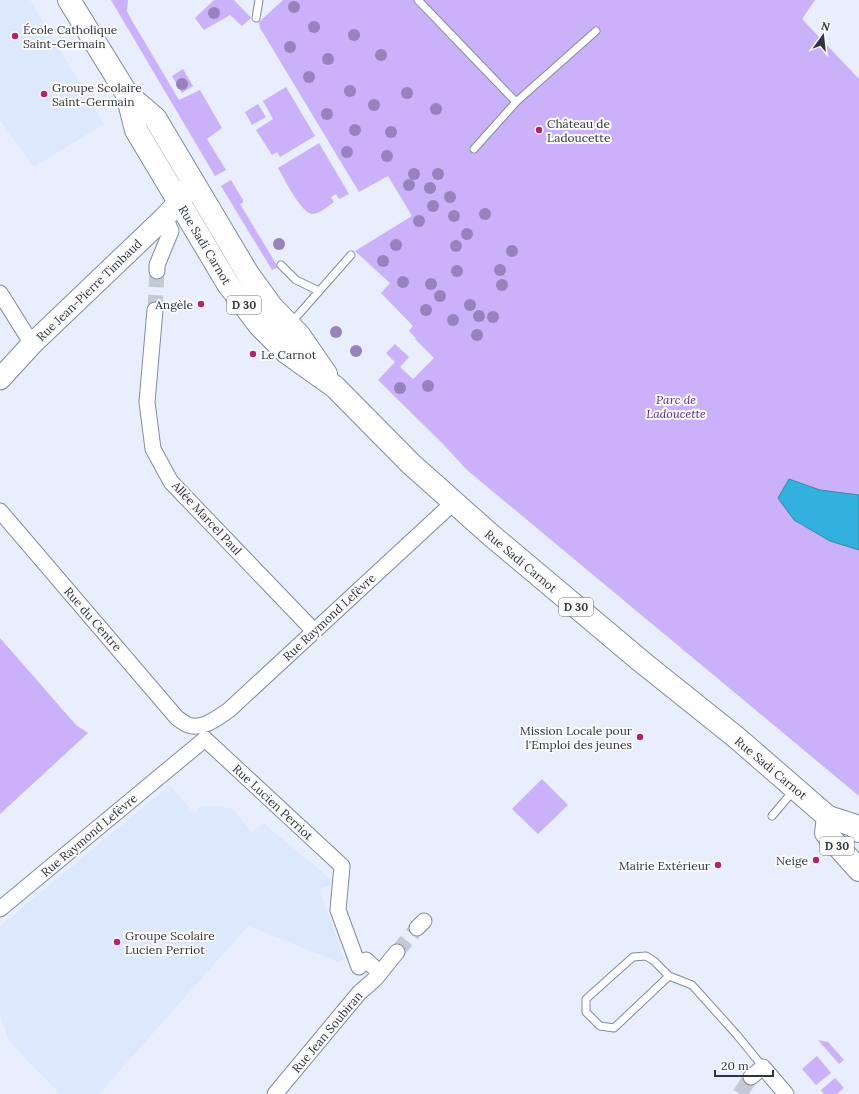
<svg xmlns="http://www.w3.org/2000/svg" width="859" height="1094" viewBox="0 0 859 1094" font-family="Lora,serif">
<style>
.built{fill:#dce8fe}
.green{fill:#cab1f9}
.water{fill:#32b1de;stroke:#318cad}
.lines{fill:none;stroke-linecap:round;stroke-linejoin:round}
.street-tunnel{stroke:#c3c9d5;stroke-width:15;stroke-dasharray:15 8;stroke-linecap:butt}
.lane-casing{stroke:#818b9f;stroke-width:9}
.street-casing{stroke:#818b9f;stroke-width:17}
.secondary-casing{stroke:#818b9f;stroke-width:23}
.primary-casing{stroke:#818b9f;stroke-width:24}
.lane{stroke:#fff;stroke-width:7}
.street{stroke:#fff;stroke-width:15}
.secondary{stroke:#fff;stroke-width:21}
.primary{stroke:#fff;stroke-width:22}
.tree{fill:#9882be}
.poi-dot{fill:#ae276d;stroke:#fbfbfb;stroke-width:1.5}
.labels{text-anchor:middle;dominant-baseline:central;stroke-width:4;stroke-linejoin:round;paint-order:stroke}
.shield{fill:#fbfbfb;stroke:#6d7075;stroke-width:1}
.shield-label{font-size:11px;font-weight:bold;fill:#30343c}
.poi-label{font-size:12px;fill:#30343c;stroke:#fbfbfb;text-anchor:start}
.street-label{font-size:12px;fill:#30343c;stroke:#fbfbfb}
.park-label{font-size:12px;font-style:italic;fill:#562a8c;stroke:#fbfbfb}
</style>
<rect width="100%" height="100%" fill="#e8eefb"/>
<g class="built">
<path d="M0,0H30L104,124L34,167L0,120Z"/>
<path d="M170,785L194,813L201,806L232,808L252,832L263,823L335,883L319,889L344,959L338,962L248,926L99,1094H60L9,1041L0,1015V926Z"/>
</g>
<g class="green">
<path d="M111,0H128L127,11L131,19L179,100L200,90L222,128L207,139L226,170L215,176Z"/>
<path d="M214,0H234L251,18L242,26L230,15L204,30L195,18Z"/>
<path d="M283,0H815L802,19L859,79V796L467,470L441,442L378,380L395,362L386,353L395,344L409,357L400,367L413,379L434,358L415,339L416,338L409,331L413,326L381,293L390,283L355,251L412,216L388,176L359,192L260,28L259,22Z"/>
<path d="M183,69L193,86L182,93L172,76Z"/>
<path d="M286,87L315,136L280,157L277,152L272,155L256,130L273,119L263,101Z"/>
<path d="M258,104L266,117L252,125L245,112Z"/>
<path d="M319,143L349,194L339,199L336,194L331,197L334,202C329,205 320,214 313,214C302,215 284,178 278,168Z"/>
<path d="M231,180L243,200V203L240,204L278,267L272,270L221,186Z"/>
<path d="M0,638L76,725L88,733L0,814Z"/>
<path d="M542,779L568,805L538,834L512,809Z"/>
<path d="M818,1040L828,1042L844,1060L839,1064Z"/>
<path d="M817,1056L831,1073L816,1085L802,1069Z"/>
<path d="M835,1078L844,1088L837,1094H824L821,1090Z"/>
</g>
<path class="water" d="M789,479L820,490L859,495V550L830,541L794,520L778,498Z"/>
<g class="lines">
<g class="street-tunnel">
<path d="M155,310L157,271"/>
<path d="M397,952L417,928"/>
<path d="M740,1094L751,1077"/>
</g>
<g class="lane-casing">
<g id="lane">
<path d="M418,0L516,102"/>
<path d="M256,18L259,0"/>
<path d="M474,149L516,102L596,31"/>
<path d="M281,265L296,280L319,291"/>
<path d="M291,323L351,255"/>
<path d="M772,816L794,790"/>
<path d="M669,976L614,1028L600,1026L586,1012V999L633,957L646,956L654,961L669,976L692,985L737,1035L763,1067"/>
</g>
</g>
<g class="street-casing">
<g id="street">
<path d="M157,271V265L171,231L165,217"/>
<path d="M0,293L32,344"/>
<path d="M155,310L147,402L153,449L171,482L314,631"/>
<path d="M0,511L177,718C180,720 184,723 188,725C203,730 217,718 229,710L453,503"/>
<path d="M205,739L342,866L338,910L359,967L366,960L380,973"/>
<path d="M0,909L205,739"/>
<path d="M417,928L424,921"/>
<path d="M751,1077L763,1067L786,1094"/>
<path d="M275,1094L359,993L375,979L397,952"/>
</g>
</g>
<g class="secondary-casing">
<path id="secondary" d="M0,379L32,344L165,217L179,202L188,187"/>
</g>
<g class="primary-casing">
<g id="primary">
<path d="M69,0L127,94L136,130L228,284L260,326L286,352L335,387L411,464L492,536L642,662L737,738L828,817L853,825L859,831"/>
<path d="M127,94L155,118L248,274L272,307L299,335L326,374"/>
<path d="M828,817L826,833L859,870"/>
</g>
</g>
<use href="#lane" class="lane"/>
<use href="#street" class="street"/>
<use href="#secondary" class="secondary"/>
<use href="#primary" class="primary"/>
</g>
<g class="tree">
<circle cx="294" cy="7" r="6"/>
<circle cx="214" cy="13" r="6"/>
<circle cx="314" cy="27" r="6"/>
<circle cx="354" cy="35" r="6"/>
<circle cx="290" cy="47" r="6"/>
<circle cx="381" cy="55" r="6"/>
<circle cx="328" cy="59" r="6"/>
<circle cx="309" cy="77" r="6"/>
<circle cx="182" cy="84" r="6"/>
<circle cx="350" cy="91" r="6"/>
<circle cx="407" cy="93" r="6"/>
<circle cx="374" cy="105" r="6"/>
<circle cx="436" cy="109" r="6"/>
<circle cx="327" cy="114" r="6"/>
<circle cx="355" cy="130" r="6"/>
<circle cx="391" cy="132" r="6"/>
<circle cx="347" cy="152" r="6"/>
<circle cx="387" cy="156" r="6"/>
<circle cx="414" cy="174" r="6"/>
<circle cx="438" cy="174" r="6"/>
<circle cx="409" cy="185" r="6"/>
<circle cx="430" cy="188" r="6"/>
<circle cx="450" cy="197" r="6"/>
<circle cx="433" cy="206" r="6"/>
<circle cx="485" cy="214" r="6"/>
<circle cx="454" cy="216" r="6"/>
<circle cx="419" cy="221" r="6"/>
<circle cx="467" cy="234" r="6"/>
<circle cx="279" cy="244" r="6"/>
<circle cx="396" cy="245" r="6"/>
<circle cx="456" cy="246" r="6"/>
<circle cx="512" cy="251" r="6"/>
<circle cx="383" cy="261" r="6"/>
<circle cx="500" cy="270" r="6"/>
<circle cx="457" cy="271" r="6"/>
<circle cx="403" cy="282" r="6"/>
<circle cx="431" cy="284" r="6"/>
<circle cx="502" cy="285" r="6"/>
<circle cx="440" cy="296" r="6"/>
<circle cx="470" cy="305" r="6"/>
<circle cx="426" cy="310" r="6"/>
<circle cx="479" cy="316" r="6"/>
<circle cx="493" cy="317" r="6"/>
<circle cx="453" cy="320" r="6"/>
<circle cx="336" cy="332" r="6"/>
<circle cx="477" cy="335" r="6"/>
<circle cx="356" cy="351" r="6"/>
<circle cx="428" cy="386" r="6"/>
<circle cx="400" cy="388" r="6"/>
</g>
<g class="poi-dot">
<circle cx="15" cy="36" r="4"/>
<circle cx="44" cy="94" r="4"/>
<circle cx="539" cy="130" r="4"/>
<circle cx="201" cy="304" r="4"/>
<circle cx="253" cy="354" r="4"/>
<circle cx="640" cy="737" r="4"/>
<circle cx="816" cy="860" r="4"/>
<circle cx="718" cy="865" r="4"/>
<circle cx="117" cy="942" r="4"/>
</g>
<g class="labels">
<g class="shield">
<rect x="227" y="296" width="34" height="18" rx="3"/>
<rect x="559" y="598" width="34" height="18" rx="3"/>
<rect x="820" y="837" width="34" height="18" rx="3"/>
</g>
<g class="shield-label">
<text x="244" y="305">D 30</text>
<text x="576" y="607">D 30</text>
<text x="837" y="846">D 30</text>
</g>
<g class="poi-label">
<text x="23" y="29">École Catholique<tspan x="23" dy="14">Saint-Germain</tspan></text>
<text x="52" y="87">Groupe Scolaire<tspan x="52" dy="14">Saint-Germain</tspan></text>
<text x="547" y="123">Château de<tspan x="547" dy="14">Ladoucette</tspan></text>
<text x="193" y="304" text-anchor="end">Angèle</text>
<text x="261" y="354">Le Carnot</text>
<text x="632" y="730" text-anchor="end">Mission Locale pour<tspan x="632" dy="14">l'Emploi des jeunes</tspan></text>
<text x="808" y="860" text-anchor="end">Neige</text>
<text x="710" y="865" text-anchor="end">Mairie Extérieur</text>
<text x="125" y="935">Groupe Scolaire<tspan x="125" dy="14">Lucien Perriot</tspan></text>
</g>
<g class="street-label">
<text transform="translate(205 245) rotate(59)">Rue Sadi Carnot</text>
<text transform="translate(89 290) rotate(-44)">Rue Jean-Pierre Timbaud</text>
<text transform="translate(207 518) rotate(47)">Allée Marcel Paul</text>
<text transform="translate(521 561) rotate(40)">Rue Sadi Carnot</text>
<text transform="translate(329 617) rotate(-43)">Rue Raymond Lefèvre</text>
<text transform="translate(93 619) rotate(49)">Rue du Centre</text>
<text transform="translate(771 768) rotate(40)">Rue Sadi Carnot</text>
<text transform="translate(273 802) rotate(43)">Rue Lucien Perriot</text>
<text transform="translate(89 835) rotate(-40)">Rue Raymond Lefèvre</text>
<text transform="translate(327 1032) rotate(-50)">Rue Jean Soubiran</text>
</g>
<g class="park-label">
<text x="676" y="399">Parc de<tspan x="676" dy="14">Ladoucette</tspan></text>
</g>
</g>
<g transform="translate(823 36) rotate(15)" stroke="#fbfbfb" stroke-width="3" paint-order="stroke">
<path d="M0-3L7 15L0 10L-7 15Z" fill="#30343c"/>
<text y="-6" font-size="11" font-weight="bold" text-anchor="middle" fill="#30343c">N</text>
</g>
<path d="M715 1070v6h58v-6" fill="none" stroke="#30343c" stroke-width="2"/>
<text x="721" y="1070" font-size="12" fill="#30343c" stroke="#fbfbfb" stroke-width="3" paint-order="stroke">20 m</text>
</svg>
